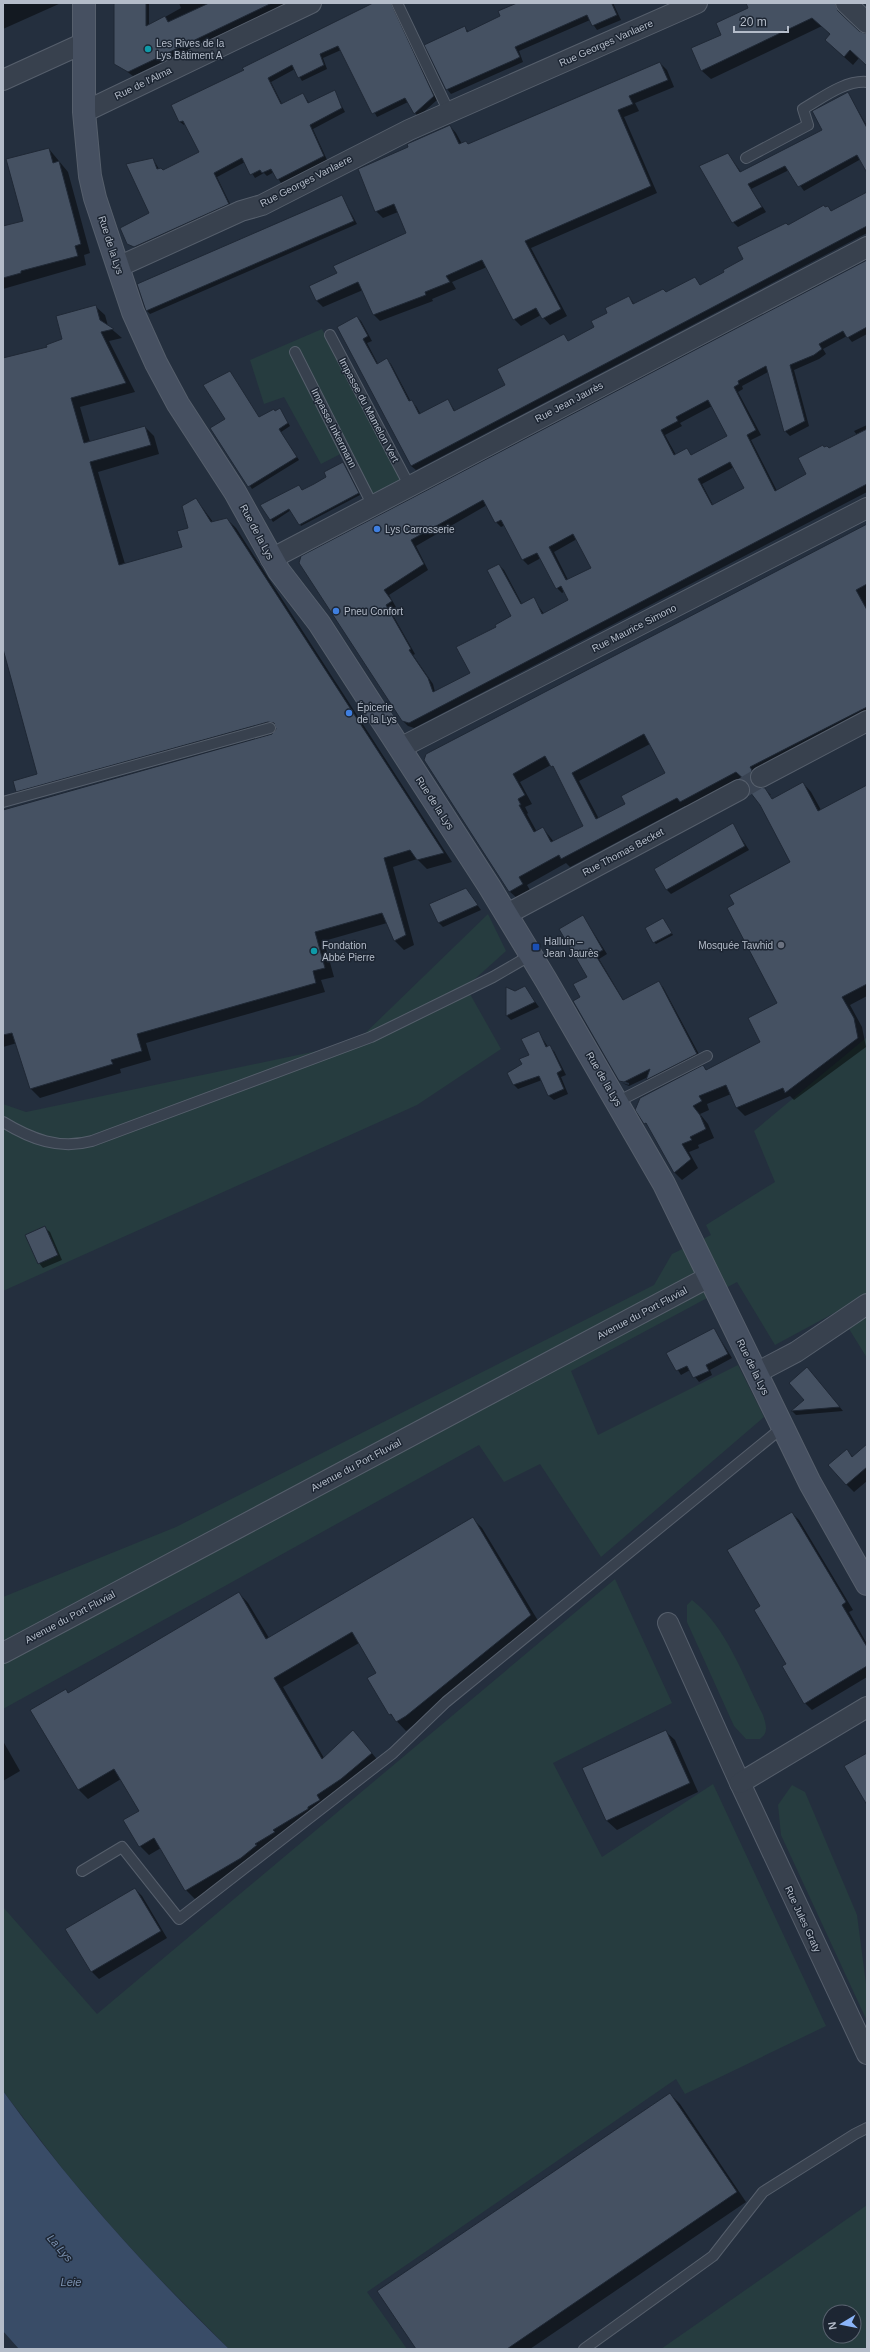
<svg xmlns="http://www.w3.org/2000/svg" width="870" height="2352" viewBox="0 0 870 2352" font-family="Arial,sans-serif">
<style>
.green{fill:#263c3f;fill-rule:evenodd}
.water{fill:#394c67}
.shadow{fill:#0007;fill-rule:evenodd}
.building{fill:#455162;stroke:#1f2835;fill-rule:evenodd}
.lines{fill:none;stroke-linecap:round;stroke-linejoin:round}
.minor-tunnel{stroke:#3a4453;stroke-width:20;stroke-dasharray:20 10;stroke-linecap:butt}
.service-casing{stroke:#565f6c;stroke-width:12}
.minor-casing{stroke:#565f6c;stroke-width:22}
.secondary-casing{stroke:#565f6c;stroke-width:24}
.service{stroke:#38414e;stroke-width:10}
.minor{stroke:#38414e;stroke-width:20}
.secondary{stroke:#465061;stroke-width:22}
.culture-dot{fill:#0f9aa8;stroke:#1d2633;stroke-width:1.5}
.shop-dot{fill:#3f7fe0;stroke:#1d2633;stroke-width:1.5}
.worship-dot{fill:#6b7280;stroke:#1d2633;stroke-width:1.5}
.transit-dot{fill:#1a4fb4;stroke:#1d2633;stroke-width:1.5}
.labels{text-anchor:middle;dominant-baseline:central;stroke-width:3;stroke-linejoin:round;paint-order:stroke}
.poi-label{font-size:10px;fill:#b4bcc9;stroke:#1d2633;text-anchor:start}
.street-label{font-size:10px;fill:#b4bcc9;stroke:#1d2633}
.water-label{font-size:11px;font-style:italic;fill:#7c92b1;stroke:#1d2633}
</style>
<rect width="100%" height="100%" fill="#242f3e"/>
<g class="green">
<path d="M322,329L403,482L373,495L350,449L321,464L284,397L264,404L250,360Z"/>
<path d="M488,914L506,951L466,987L501,1049L417,1105L3,1291V1104L26,1112L355,1043Z"/>
<path d="M867,1037V1358L838,1311L775,1345L737,1282L571,1371L598,1435L738,1365L764,1417L601,1557L540,1464L504,1482L479,1445L3,1709V1597L176,1527L654,1285L672,1254L711,1235L706,1225L775,1182L754,1131Z"/>
<path d="M615,1579L672,1703L553,1763L602,1857L713,1784L826,2026L685,2094L676,2079L367,2292L407,2349H229L151,2270L111,2226L65,2172L3,2091V1907L97,2014Z"/>
<path d="M692,1600C726,1626 743,1676 763,1715C766,1725 769,1732 760,1739H746L734,1726L687,1622V1605Z"/>
<path d="M792,1785L805,1792L857,1915L867,1991V2021L781,1835L778,1805Z"/>
<path d="M867,2205V2349H661ZM830,2312H854V2336H830Z"/>
</g>
<path class="water" d="M3,2091C70,2184 147,2270 229,2349H19L3,2331Z"/>
<g class="shadow">
<path d="M3,3H61L3,29Z"/>
<path d="M115,3H149V26L181,8L179,3H287L133,76L115,63Z"/>
<path d="M375,3H393L395,10L437,100L418,117L408,102L377,117L341,50L323,58L327,69L302,81L295,69L271,82L282,104L303,94L310,104L334,91L345,112L313,129L327,160L281,183L274,172L267,176L264,173L255,178L245,162L217,177L232,208L138,250L128,243L150,214L153,159L159,169L163,171L200,153L186,125H184L180,122L172,106L245,71Z"/>
<path d="M517,3H613L621,20L597,30L590,20L519,51L523,62L451,94L447,89L464,27L469,32L502,16Z"/>
<path d="M747,3H825L867,42V65L859,58L853,65L835,49L831,35L822,26L711,79L702,71L693,49L722,35L750,9Z"/>
<path d="M660,63L667,70L674,87L635,103L639,111L624,117L657,193L531,248L567,316L550,325L541,315L521,326L514,319L487,267L452,282L456,289L432,299L433,301L380,321L373,314L363,290L323,307L316,300L338,274L408,233L398,212L383,218L376,211L409,147L450,126L456,133L462,144L466,142L469,145Z"/>
<path d="M848,93L867,126V171L861,159L804,191L789,170L751,189L766,212L738,227L733,222L728,154L741,172L824,130Z"/>
<path d="M49,149L68,172L90,253L84,255L86,265L3,289V227L24,222Z"/>
<path d="M867,193V233L416,470L411,466L338,327L357,317L361,321L372,341L367,343L378,364L387,360L391,364L411,402L416,406L421,415L448,400L455,411L507,385L564,336L569,342L595,328L629,297L635,305L666,293L695,278L701,286L725,273L788,226L827,207L832,211Z"/>
<path d="M342,196L357,224L150,314L147,311L138,284Z"/>
<path d="M867,261V334L852,342L847,336L823,349L826,354L819,359L794,370L809,426L790,436L785,431L768,372L742,386L743,389L738,392L761,435L751,440L777,491L808,475L830,449L857,435L854,431L867,425V492L414,728L408,726L402,720L302,557ZM712,406L728,436L692,456L687,449L676,455L665,435L682,426L680,423ZM734,467L745,489L713,505L702,484ZM487,505L496,522L501,527L505,525L523,560L528,565L541,558L557,588L562,593L565,591L570,600L544,614L533,598L522,604L504,570L499,565L512,617L497,627L471,673L435,692L433,684L413,655L415,654L390,610L396,607L389,595L428,570L416,546ZM577,539L592,568L568,580L554,552Z"/>
<path d="M95,306L105,315L108,326L122,338L109,341L135,392L80,407L90,442L145,427L154,436L159,454L98,472L125,564L183,547L196,499L213,522L227,519L236,528L452,862L427,869L417,859L393,867L414,945L404,950L394,940L387,923L324,941L334,977L321,980L325,992L146,1043L151,1060L120,1069L121,1073L40,1098L31,1089L17,1043L3,1047V811L254,739V737L26,800L17,791L39,774L3,646V359L48,347L63,340Z"/>
<path d="M230,372L259,418L280,409L282,412L290,426L281,432L299,460L252,489L212,428L226,420Z"/>
<path d="M343,463L360,495L301,526L291,510L273,522L262,506L299,486L303,491L328,477Z"/>
<path d="M867,525V718L757,785L758,788L764,789L771,795H769L774,803L776,802L772,797L774,799L803,783L811,792L821,810L867,786V996L850,1005L862,1027L866,1047L794,1100L790,1096L745,1116L737,1108L731,1094L707,1104L709,1110L700,1114L708,1124L714,1138L698,1145L699,1148L689,1152L698,1168L682,1180L674,1172L650,1128L645,1123L703,1066L707,1070L762,1042L778,1004L791,863L750,784L745,779L689,809L685,806L570,867L566,863L527,885L531,892L518,899L509,891L425,760ZM650,744L666,773L626,804L599,819L579,781ZM551,765L556,770L584,827L554,842L543,828L537,832L527,814L528,813L525,807L532,804L520,782Z"/>
<path d="M733,825L749,850L671,894L666,889Z"/>
<path d="M466,889L481,910L443,927L438,922Z"/>
<path d="M583,916L607,954L599,959L624,1001L659,983L663,987L701,1058L651,1084L647,1080L648,1077L629,1086L622,1083L629,1085V1083L620,1080L581,998L588,978Z"/>
<path d="M663,919L673,935L656,944L654,942Z"/>
<path d="M525,988L539,1007L511,1020L507,1016V989L515,992Z"/>
<path d="M539,1033L548,1047L554,1051L566,1075L561,1077L568,1094L554,1100L549,1096L542,1080L518,1089L514,1085L530,1055Z"/>
<path d="M45,1228L50,1232L62,1260L43,1268L39,1263Z"/>
<path d="M714,1329L732,1358L710,1370L712,1375L699,1382L690,1370L681,1375L667,1353Z"/>
<path d="M812,1373L843,1411L796,1415L792,1411L805,1401Z"/>
<path d="M867,1445V1481L854,1492L846,1484L847,1450L853,1457Z"/>
<path d="M792,1513L799,1520L853,1610L849,1612L867,1644V1677L812,1710L805,1703L761,1606Z"/>
<path d="M473,1519L482,1528L540,1624L406,1731L390,1714L377,1673L359,1643L283,1687L324,1758L362,1741L380,1763L250,1867L195,1899L186,1890L161,1848L149,1855L140,1846V1811L121,1779L88,1799L79,1790L31,1711L66,1690L69,1693L239,1593L248,1603L269,1638Z"/>
<path d="M665,1731L675,1740L698,1792L617,1830L607,1821L583,1769Z"/>
<path d="M3,1741L20,1771L3,1781Z"/>
<path d="M135,1889L142,1896L167,1938L99,1979L92,1972L67,1929Z"/>
<path d="M670,2094L680,2104L746,2202L530,2349H418Z"/>
</g>
<g class="building">
<path d="M114,3H146V26L165,16L168,22L209,3H272L128,72L114,64Z"/>
<path d="M373,3H391L434,96L414,114L405,98L372,114L338,46L320,54L324,65L298,78L292,65L268,78L281,104L303,93L308,103L335,90L342,108L310,125L324,156L277,180L271,169L262,173L260,170L250,175L242,158L214,173L229,204L134,247L127,244L120,228L149,213L126,164L153,158L157,169L161,168L163,170L199,152L183,121L179,122L171,105L244,70L242,68Z"/>
<path d="M517,3H614L612,4L617,15L592,26L587,15L515,47L520,57L514,60L446,90L424,45L465,26L467,32L500,16L498,11Z"/>
<path d="M746,3H835L838,11L859,31L867,34V66L850,50L844,57L825,40L830,34L812,18L701,71L691,48L721,35L716,23L748,8Z"/>
<path d="M660,62L668,80L629,96L633,104L618,110L651,186L525,241L561,309L542,319L536,308L513,320L482,260L446,276L450,282L425,292L426,295L373,315L358,282L316,301L309,286L337,273L333,266L406,233L394,204L375,212L358,169L408,147L407,144L450,125L459,144L466,141L468,144Z"/>
<path d="M848,92L867,128V173L857,155L798,187L785,166L748,184L762,207L732,223L699,166L728,153L740,172L822,130L812,111Z"/>
<path d="M49,148L53,163L59,161L81,244L75,246L78,256L21,271V273L3,278V226L23,221L6,159Z"/>
<path d="M867,192V226L411,466L337,327L357,316L368,336L363,339L377,364L387,358L409,401L412,400L419,414L448,399L454,411L505,385L497,369L564,334L568,341L594,327L591,321L607,313L605,308L629,296L633,304L663,289L666,292L695,277L700,285L724,272L723,270L743,259L737,247L786,223L788,225L824,205L825,207L828,206L831,211Z"/>
<path d="M342,195L354,221L146,311L137,284Z"/>
<path d="M867,260V327L847,338L843,331L819,344L822,349L814,355L790,365L805,421L784,432L766,366L738,381L739,384L734,387L756,430L747,435L775,491L806,474L798,458L823,445L824,447L827,446L829,448L867,429V484L409,723L402,721L299,563L301,556ZM708,400L727,436L691,455L687,448L674,455L661,430L678,421L676,417ZM730,462L744,488L712,505L698,479ZM483,500L495,523L501,520L522,560L537,553L556,589L561,586L568,600L542,614L534,597L521,604L499,564L487,570L511,616L495,625L496,627L456,647L470,673L433,692L428,678L409,650L411,649L386,605L392,601L384,590L424,564L411,540ZM573,534L591,568L566,580L549,547Z"/>
<path d="M96,305L100,320L114,329L101,332L126,383L71,398L84,443L145,426L151,445L90,462L119,565L182,547L177,531L188,528L182,506L196,498L211,522L227,518L444,853L417,860L410,850L384,858L406,935L394,941L382,913L315,932L325,968L313,971L316,983L137,1034L142,1051L111,1060L113,1064L30,1089L12,1033L3,1035V810L272,734L276,729L274,723L268,722L16,792L13,781L37,774L3,649V358L47,347L46,345L62,339L56,316Z"/>
<path d="M230,371L259,417L274,409L275,411L280,408L288,423L279,429L297,457L248,487L210,428L225,419L203,385Z"/>
<path d="M343,462L359,493L299,525L289,509L270,520L260,505L299,485L302,490L314,484L326,477L324,472Z"/>
<path d="M867,524V584L856,590L867,610V707L750,767L752,770L750,777L755,786L765,788L772,799L803,782L818,811L867,785V984L842,997L854,1018L858,1038L785,1093L783,1088L736,1108L726,1085L699,1096L702,1101L693,1106L700,1115L706,1129L690,1137L692,1140L682,1144L691,1159L674,1173L646,1123L644,1124L635,1110L640,1098L703,1065L706,1070L760,1042L748,1018L777,1003L727,908L734,904L729,895L790,862L760,805L750,792L749,784L736,772L680,802L677,798L561,859L559,855L519,877L523,884L509,892L424,760L426,754ZM644,734L665,773L621,796L625,804L596,819L572,773ZM545,756L551,767L553,766L583,826L551,842L543,827L534,832L519,805H521L518,799L525,795L513,774Z"/>
<path d="M733,823L745,846L666,890L654,869Z"/>
<path d="M466,888L478,905L438,923L429,904Z"/>
<path d="M583,915L603,950L595,954L623,1000L659,981L697,1054L646,1080L650,1069L624,1082L619,1081L573,1001L580,997L573,984L587,977L559,929Z"/>
<path d="M663,918L672,933L653,943L645,928Z"/>
<path d="M525,986L535,1002L506,1016V987L515,991Z"/>
<path d="M539,1031L546,1047L550,1045L562,1070L557,1073L564,1089L548,1096L539,1076L513,1085L507,1073L522,1064L519,1059L529,1055L521,1039Z"/>
<path d="M45,1226L58,1255L38,1264L25,1235Z"/>
<path d="M714,1328L728,1354L706,1365L709,1371L693,1378L687,1366L676,1371L666,1353Z"/>
<path d="M807,1367L840,1407L791,1411L804,1400L789,1383Z"/>
<path d="M867,1444V1467L846,1485L828,1465L847,1449L852,1457Z"/>
<path d="M792,1512L846,1602L842,1605L867,1647V1666L804,1704L782,1666L786,1664L754,1610L760,1606L727,1550Z"/>
<path d="M473,1517L531,1615L406,1716L396,1722L391,1714L389,1715L367,1678L376,1673L352,1632L274,1678L322,1759L353,1730L372,1753L341,1779L317,1795L320,1800L308,1807V1809L273,1830L275,1832L255,1844L257,1845L241,1858L185,1891L154,1838L139,1847L123,1820L139,1811L114,1769L78,1790L30,1710L66,1689L68,1693L239,1592L266,1639Z"/>
<path d="M666,1730L690,1783L606,1821L582,1768Z"/>
<path d="M867,1753V1805L844,1766Z"/>
<path d="M135,1888L161,1931L91,1972L65,1929Z"/>
<path d="M670,2093L737,2192L507,2349H416L377,2291Z"/>
</g>
<g class="lines">
<path class="minor-tunnel" d="M739,790L761,777"/>
<g class="service-casing">
<g id="service">
<path d="M397,3L449,112"/>
<path d="M746,158L808,125L803,109C822,98 845,80 867,82"/>
<path d="M330,335L409,485"/>
<path d="M295,352L372,504"/>
<path d="M3,802L270,728"/>
<path d="M617,1102L707,1056"/>
<path d="M3,1122C31,1139 59,1150 92,1141L371,1037L493,977L531,955"/>
<path d="M82,1871L122,1847L179,1919L393,1753L446,1702L783,1427"/>
<path d="M584,2349L713,2256L763,2192L855,2134L867,2128"/>
</g>
</g>
<g class="minor-casing">
<g id="minor">
<path d="M846,3L867,23"/>
<path d="M3,80L84,43"/>
<path d="M84,112L311,3"/>
<path d="M118,267L241,211L262,205L409,130L697,3"/>
<path d="M271,559L867,247"/>
<path d="M400,748L867,508"/>
<path d="M761,777L867,721"/>
<path d="M507,914L739,790"/>
<path d="M756,1373L796,1352L867,1304"/>
<path d="M668,1623L740,1783L867,2054"/>
<path d="M3,1653L709,1277"/>
<path d="M740,1783L867,1707"/>
</g>
</g>
<g class="secondary-casing">
<path id="secondary" d="M84,3V112L90,176L95,198L133,312L156,363L178,404L235,492L279,571L319,623L489,886L546,980L664,1184L810,1483L867,1584"/>
</g>
<use href="#service" class="service"/>
<use href="#minor" class="minor"/>
<use href="#secondary" class="secondary"/>
</g>
<g class="culture-dot">
<circle cx="148" cy="49" r="4"/>
<circle cx="314" cy="951" r="4"/>
</g>
<g class="shop-dot">
<circle cx="377" cy="529" r="4"/>
<circle cx="336" cy="611" r="4"/>
<circle cx="349" cy="713" r="4"/>
</g>
<circle class="worship-dot" cx="781" cy="945" r="4"/>
<rect class="transit-dot" x="532" y="943" width="8" height="8" rx="2"/>
<g class="labels">
<g class="poi-label">
<text x="156" y="43">Les Rives de la<tspan x="156" dy="12">Lys Bâtiment A</tspan></text>
<text x="385" y="529">Lys Carrosserie</text>
<text x="344" y="611">Pneu Confort</text>
<text x="357" y="707">Épicerie<tspan x="357" dy="12">de la Lys</tspan></text>
<text x="544" y="941">Halluin –<tspan x="544" dy="12">Jean Jaurès</tspan></text>
<text x="322" y="945">Fondation<tspan x="322" dy="12">Abbé Pierre</tspan></text>
<text x="773" y="945" text-anchor="end">Mosquée Tawhid</text>
</g>
<g class="street-label">
<text transform="translate(606 43) rotate(-24)">Rue Georges Vanlaere</text>
<text transform="translate(143 83) rotate(-26)">Rue de l'Alma</text>
<text transform="translate(306 181) rotate(-27)">Rue Georges Vanlaere</text>
<text transform="translate(111 245) rotate(72)">Rue de la Lys</text>
<text transform="translate(569 402) rotate(-28)">Rue Jean Jaurès</text>
<text transform="translate(369 410) rotate(62)">Impasse du Mamelon Vert</text>
<text transform="translate(334 428) rotate(63)">Impasse Inkermann</text>
<text transform="translate(257 532) rotate(62)">Rue de la Lys</text>
<text transform="translate(634 628) rotate(-27)">Rue Maurice Simono</text>
<text transform="translate(435 803) rotate(57)">Rue de la Lys</text>
<text transform="translate(623 852) rotate(-28)">Rue Thomas Becket</text>
<text transform="translate(604 1079) rotate(60)">Rue de la Lys</text>
<text transform="translate(642 1313) rotate(-28)">Avenue du Port Fluvial</text>
<text transform="translate(753 1367) rotate(64)">Rue de la Lys</text>
<text transform="translate(356 1465) rotate(-28)">Avenue du Port Fluvial</text>
<text transform="translate(70 1617) rotate(-28)">Avenue du Port Fluvial</text>
<text transform="translate(803 1919) rotate(65)">Rue Jules Graty</text>
</g>
<g class="water-label">
<text transform="translate(60 2248) rotate(49)">La Lys</text>
<text x="71" y="2282">Leie</text>
</g>
</g>
<rect width="870" height="2352" fill="none" stroke="#b4bcc9" stroke-width="8"/>
<g transform="translate(842 2324) rotate(260)"><circle r="19" fill="#1d2633" stroke="#59626f"/>
<path d="M0-3L7 15L0 10L-7 15Z" fill="#8ab4f8"/>
<text y="-6" font-size="11" font-weight="bold" text-anchor="middle" fill="#b4bcc9">N</text>
</g>
<path d="M734 26v6h54v-6" fill="none" stroke="#b4bcc9" stroke-width="2"/>
<text x="740" y="26" font-size="12" fill="#b4bcc9" stroke="#1d2633" stroke-width="3" paint-order="stroke">20 m</text>
</svg>
